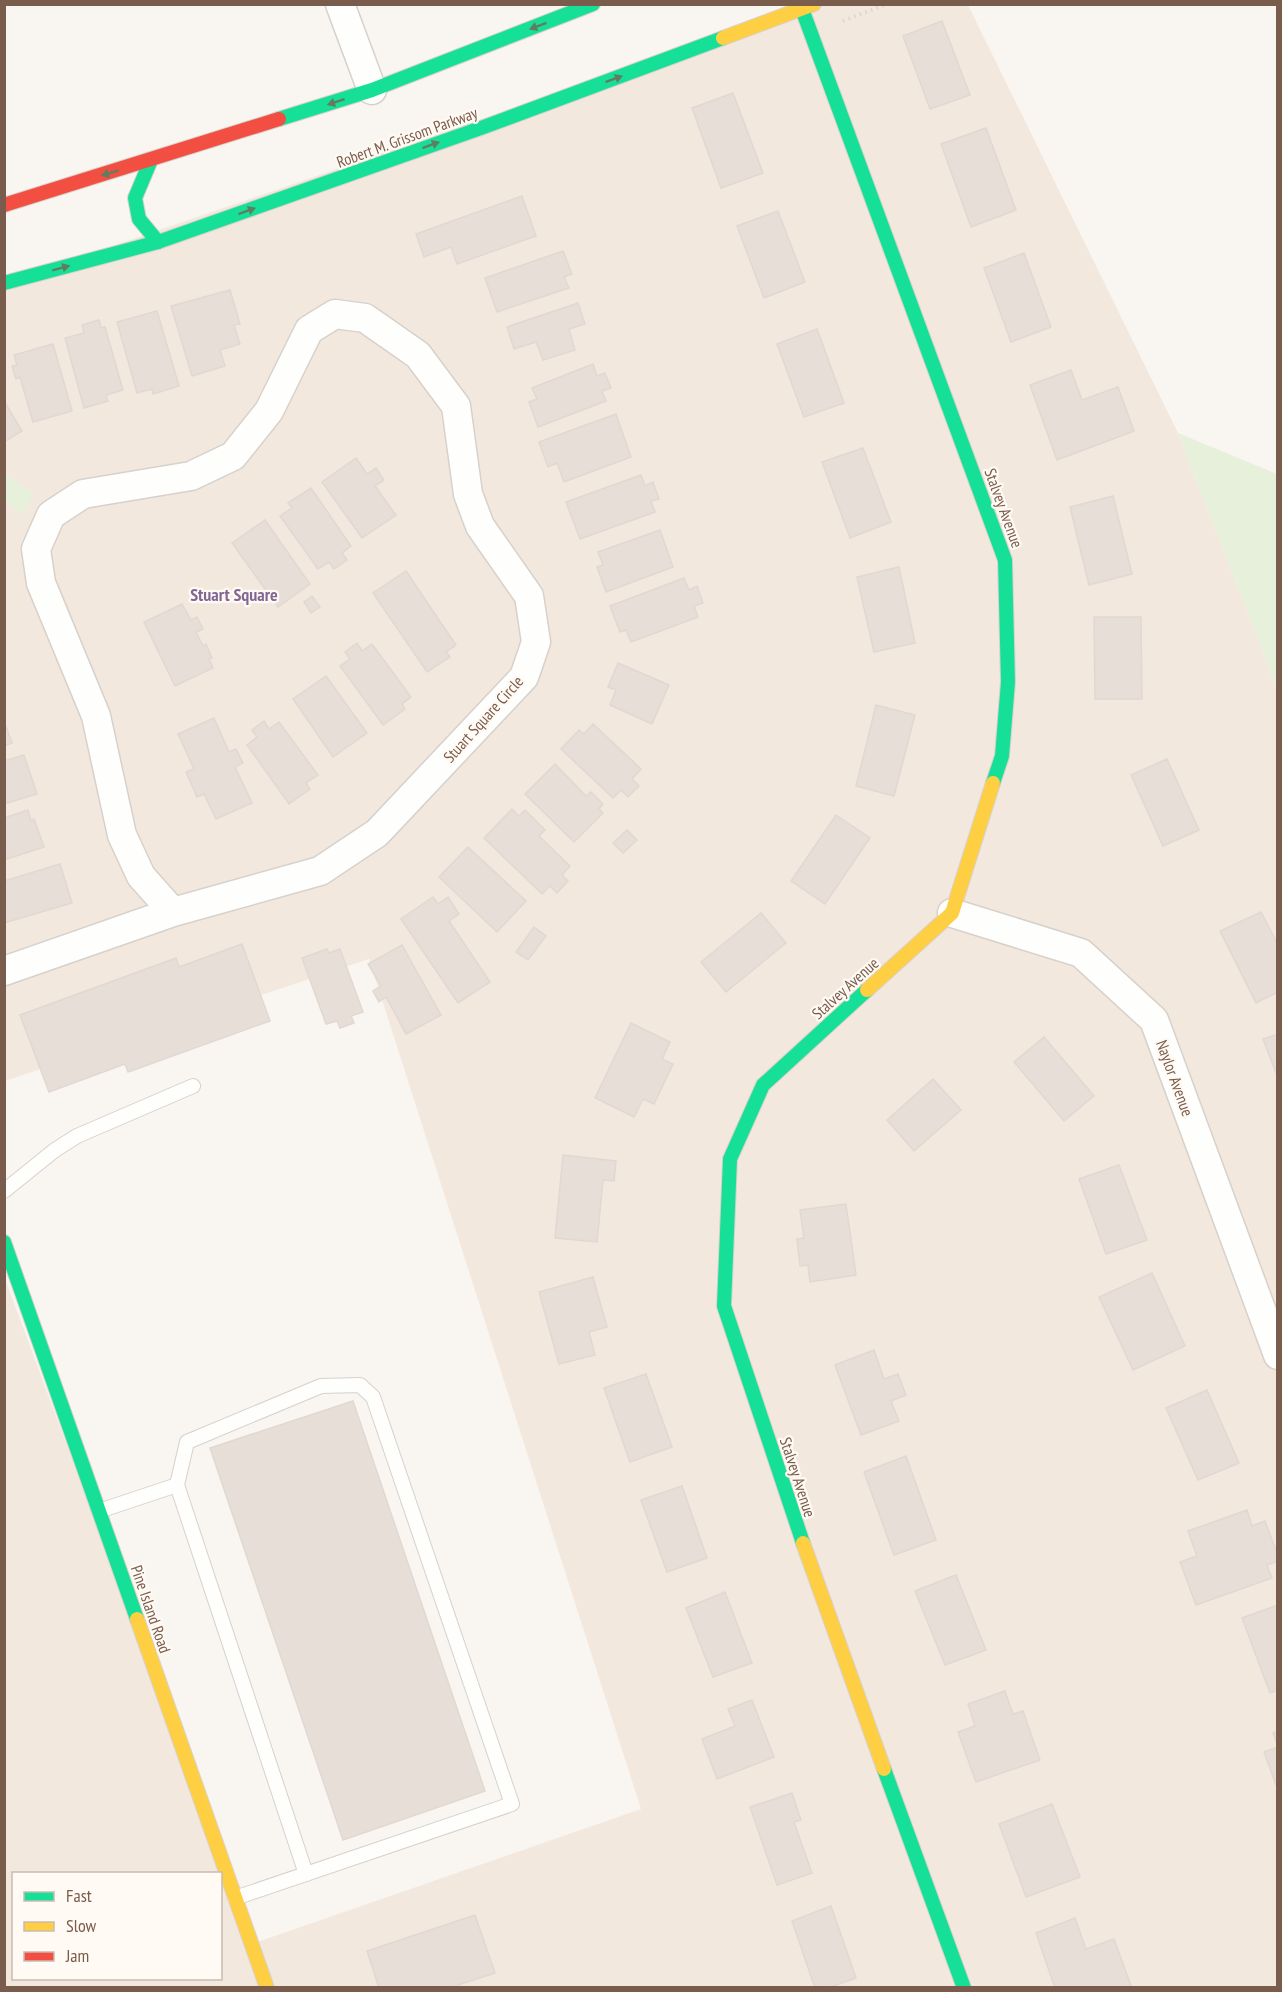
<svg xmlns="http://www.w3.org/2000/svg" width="1282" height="1992" viewBox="0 0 1282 1992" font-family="'PT Sans Narrow',sans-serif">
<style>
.residential{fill:#f2e8de;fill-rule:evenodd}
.green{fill:#e7f0db}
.building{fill:#e6ded7;stroke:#e2d8d2;stroke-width:1.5}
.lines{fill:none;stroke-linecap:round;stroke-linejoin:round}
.lane-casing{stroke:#d7d1cb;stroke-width:16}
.street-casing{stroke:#d7d1cb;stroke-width:31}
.fast-casing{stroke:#d9d2cb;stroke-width:16}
.slow-casing{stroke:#d9d2cb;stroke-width:16}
.jam-casing{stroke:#d9d2cb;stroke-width:16}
.path{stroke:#dcd5d0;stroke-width:4;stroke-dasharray:1.5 4.5;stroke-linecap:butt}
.lane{stroke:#fefefd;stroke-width:14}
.street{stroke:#fefefd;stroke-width:28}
.fast{stroke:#16e098;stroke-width:14}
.slow{stroke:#ffcf43;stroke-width:14}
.jam{stroke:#f24e42;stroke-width:14}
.oneway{fill:#617d60}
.labels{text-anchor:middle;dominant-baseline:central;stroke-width:4.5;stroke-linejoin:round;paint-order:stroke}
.street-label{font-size:16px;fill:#7a5c4d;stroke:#fffaf3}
.neighbourhood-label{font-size:18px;font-weight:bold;fill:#846695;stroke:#fffaf3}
</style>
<rect width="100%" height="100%" fill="#f9f5f0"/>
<path class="residential" d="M814,5H968L1178,433L1277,688V1987H5L4,1276L252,1944L641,1809L369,959L5,1081V283ZM14,1874H220V1978H14Z"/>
<g class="green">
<path d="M1178,433L1277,474V688Z"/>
<path d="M4,472L34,494L23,514L5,501Z"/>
</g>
<g class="building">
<path d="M942,21L970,95L930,109L903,36Z"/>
<path d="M733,93L763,173L721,188L692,108Z"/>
<path d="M986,128L1016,210L971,227L941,144Z"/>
<path d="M522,196L536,236L457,264L451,247L424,257L416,234Z"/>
<path d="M778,211L805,282L764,298L737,226Z"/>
<path d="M563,251L572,274L564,277L569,288L497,312L485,278Z"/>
<path d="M1024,253L1051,327L1011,342L984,268Z"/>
<path d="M230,290L240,324L234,325L240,344L220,350L225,366L192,376L171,306Z"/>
<path d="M578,303L585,324L569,329L575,350L543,360L536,342L514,349L507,327Z"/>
<path d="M157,311L179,386L153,394L152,389L137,393L117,322Z"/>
<path d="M99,320L101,328L105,327L123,390L106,395L108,401L84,408L65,338L84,333L82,325Z"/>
<path d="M817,329L844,403L804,417L777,344Z"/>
<path d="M53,344L72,411L33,422L20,377L16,379L12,366L17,365L14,355Z"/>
<path d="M593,364L597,376L605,373L611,388L602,391L606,401L538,427L529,402L537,399L532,388Z"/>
<path d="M1071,370L1082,400L1118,387L1134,431L1057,460L1030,385Z"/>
<path d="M4,401L22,431L4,442Z"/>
<path d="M616,414L631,457L564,482L557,463L548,467L539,442Z"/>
<path d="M863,448L891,522L850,538L822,462Z"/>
<path d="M356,458L367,474L376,468L384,480L375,486L396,515L362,538L322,482Z"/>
<path d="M641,475L645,486L653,482L659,499L651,501L655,512L580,539L566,502Z"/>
<path d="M311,488L351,546L342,553L347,560L334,569L329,562L318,569L280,516L292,508L288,503Z"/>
<path d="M1113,496L1132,574L1089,585L1070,507Z"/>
<path d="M265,520L310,584L278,607L232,543Z"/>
<path d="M660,530L673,567L606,592L597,567L603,565L598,552Z"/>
<path d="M899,567L915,643L874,652L857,577Z"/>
<path d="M406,571L456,645L446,652L450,657L427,672L373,593Z"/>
<path d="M684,578L689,590L697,586L703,603L694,606L698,617L631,642L626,630L620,632L610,606Z"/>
<path d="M312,596L320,607L311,613L304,602Z"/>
<path d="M182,604L191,620L197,617L203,629L196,632L203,646L206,644L212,658L209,659L213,668L175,686L144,622Z"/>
<path d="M1094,617H1141L1142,699H1095Z"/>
<path d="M357,643L362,651L372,644L411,697L402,704L405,709L383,725L340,666L350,659L345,652Z"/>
<path d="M618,663L669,685L652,724L610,705L616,690L608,687Z"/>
<path d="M326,676L367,733L333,757L293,699Z"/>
<path d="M876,705L915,715L894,796L856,786Z"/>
<path d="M214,718L229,752L236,749L243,763L235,767L252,803L216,819L204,794L197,797L186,772L194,769L178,734Z"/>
<path d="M4,721L12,743L4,746Z"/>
<path d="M264,721L269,729L279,722L318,775L306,783L310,789L289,804L247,745L257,737L252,730Z"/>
<path d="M593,724L641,769L632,779L639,786L628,797L621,790L613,798L561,749L579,730L584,734Z"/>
<path d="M24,755L37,794L4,804V761Z"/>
<path d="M1167,759L1199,830L1163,846L1131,775Z"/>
<path d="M555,764L586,796L591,792L603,804L599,809L603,813L574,842L525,794Z"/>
<path d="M512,809L519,816L525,810L545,830L539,836L570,866L562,875L568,881L557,893L550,886L542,894L484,838Z"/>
<path d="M28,810L31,821L34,819L44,847L4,860V818Z"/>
<path d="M836,815L870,838L825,904L791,881Z"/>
<path d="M627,830L637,840L623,853L613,843Z"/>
<path d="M468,847L526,901L497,932L439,877Z"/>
<path d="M60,864L72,903L4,923V881Z"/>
<path d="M433,897L438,904L448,897L459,914L449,921L490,982L458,1003L401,919Z"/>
<path d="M1261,912L1278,945V992L1256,1003L1220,931Z"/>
<path d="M761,913L786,943L726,992L701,962Z"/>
<path d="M534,927L546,936L528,960L516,952Z"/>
<path d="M242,944L270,1021L128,1072L125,1064L49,1092L20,1015L176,958L179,967Z"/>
<path d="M402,945L441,1015L406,1034L386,997L379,1002L373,991L381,986L368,964Z"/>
<path d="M327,949L329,953L340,949L363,1012L351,1016L354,1023L340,1028L337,1021L326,1024L302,958Z"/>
<path d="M631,1023L670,1042L662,1059L673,1064L654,1104L643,1099L634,1117L595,1098Z"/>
<path d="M1278,1034V1078L1263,1039Z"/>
<path d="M1044,1037L1094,1096L1064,1121L1014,1062Z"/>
<path d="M933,1079L961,1110L914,1151L887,1120Z"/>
<path d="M563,1155L616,1161L614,1181L603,1180L597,1242L555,1238Z"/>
<path d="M1119,1165L1147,1240L1106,1254L1079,1179Z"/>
<path d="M846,1204L856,1275L810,1282L808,1265L800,1266L797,1239L804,1238L800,1210Z"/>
<path d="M1152,1273L1185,1346L1133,1370L1099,1297Z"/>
<path d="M593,1277L607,1327L589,1332L595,1355L559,1364L539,1292Z"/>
<path d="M874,1350L884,1379L898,1374L906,1395L891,1401L899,1421L861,1435L835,1365Z"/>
<path d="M646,1374L672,1447L630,1462L604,1388Z"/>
<path d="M1207,1390L1239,1463L1198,1480L1166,1408Z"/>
<path d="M353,1401L485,1791L343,1840L210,1448Z"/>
<path d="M906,1456L936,1540L894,1555L864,1472Z"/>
<path d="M682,1486L707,1558L667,1572L641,1500Z"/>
<path d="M1247,1510L1252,1526L1265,1521L1278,1556V1561L1267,1565L1272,1578L1196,1605L1180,1562L1197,1556L1188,1531Z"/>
<path d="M956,1575L986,1650L945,1665L915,1591Z"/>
<path d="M725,1592L752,1663L713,1677L686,1608Z"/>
<path d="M1278,1605V1690L1270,1693L1242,1618Z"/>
<path d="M1005,1691L1013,1714L1023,1711L1040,1760L976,1782L958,1732L975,1726L968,1704Z"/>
<path d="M752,1700L774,1757L717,1779L702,1739L735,1726L728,1709Z"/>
<path d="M1278,1731V1746L1273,1733Z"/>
<path d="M1278,1747V1784L1276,1785L1264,1752Z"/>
<path d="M792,1793L801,1820L794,1822L812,1873L777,1885L750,1807Z"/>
<path d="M1052,1804L1080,1877L1026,1897L999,1824Z"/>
<path d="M831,1906L856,1978L828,1988H815L792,1921Z"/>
<path d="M475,1915L495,1973L449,1988H379L367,1951Z"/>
<path d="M1075,1918L1086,1949L1114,1939L1131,1986L1125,1988H1055L1036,1933Z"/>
</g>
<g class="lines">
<g class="lane-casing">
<g id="lane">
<path d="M4,1191L55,1150L77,1136L193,1086"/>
<path d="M177,1485L187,1442L321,1386L360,1385L373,1397L512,1804L235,1898"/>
<path d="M99,1511L177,1485L306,1874"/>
</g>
</g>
<g class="street-casing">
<g id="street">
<path d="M340,4L372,90"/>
<path d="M952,913L1081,953L1154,1020L1278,1355"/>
<path d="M4,971L173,912L320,871L377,833L524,677L536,642L529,596L480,526L468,494L456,406L418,355L365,318L335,314L309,330L269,411L233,456L191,476L83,494L51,515L36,549L41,583L96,716L122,835L141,876L173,912"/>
</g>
</g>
<g class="fast-casing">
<g id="fast">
<path d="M802,9L1005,560L1008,682L1002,756L993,783"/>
<path d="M279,119L372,90L593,4"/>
<path d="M151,160L135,198L139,219L158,242"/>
<path d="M4,283L158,242L481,128L723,38"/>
<path d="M4,1242L137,1619"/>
<path d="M803,1543L724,1306L730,1159L763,1085L867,990"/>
<path d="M884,1769L964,1988"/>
</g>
</g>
<g class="slow-casing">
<g id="slow">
<path d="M723,38L814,4"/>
<path d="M867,990L952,913L993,783"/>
<path d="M803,1543L884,1769"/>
<path d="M137,1619L267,1988"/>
</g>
</g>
<g class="jam-casing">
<path id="jam" d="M4,205L279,119"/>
</g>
<path class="path" d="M843,21L887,4"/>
<use href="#lane" class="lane"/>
<use href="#street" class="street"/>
<use href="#fast" class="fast"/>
<use href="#slow" class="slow"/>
<use href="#jam" class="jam"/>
</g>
<defs><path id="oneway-solid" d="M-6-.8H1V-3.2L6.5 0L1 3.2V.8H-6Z" transform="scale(1.5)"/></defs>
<g class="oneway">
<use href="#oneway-solid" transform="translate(538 26) rotate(159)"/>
<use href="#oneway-solid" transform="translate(614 79) rotate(-20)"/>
<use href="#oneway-solid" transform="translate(336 102) rotate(162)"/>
<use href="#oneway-solid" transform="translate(431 145) rotate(-20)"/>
<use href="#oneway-solid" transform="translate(110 173) rotate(163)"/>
<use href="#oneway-solid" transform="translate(247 211) rotate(-20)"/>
<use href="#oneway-solid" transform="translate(61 268) rotate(-15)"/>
</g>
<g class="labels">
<g class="street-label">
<text transform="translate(407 137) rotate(-20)">Robert M. Grissom Parkway</text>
<text transform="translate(1004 508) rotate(70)">Stalvey Avenue</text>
<text transform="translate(483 719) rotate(-48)">Stuart Square Circle</text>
<text transform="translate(845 988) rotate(-42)">Stalvey Avenue</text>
<text transform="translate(1175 1078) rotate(70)">Naylor Avenue</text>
<text transform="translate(798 1477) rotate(72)">Stalvey Avenue</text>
<text transform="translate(151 1609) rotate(71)">Pine Island Road</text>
</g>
<g class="neighbourhood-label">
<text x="234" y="594">Stuart Square</text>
</g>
</g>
<rect width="1282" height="1992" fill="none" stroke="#7a5c4d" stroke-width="12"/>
<rect x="12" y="1872" width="210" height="108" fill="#fffaf3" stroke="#cabbb1" stroke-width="1.5"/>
<rect x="24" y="1892" width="30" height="9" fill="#16e098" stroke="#cabbb1" stroke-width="1.5"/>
<text x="66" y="1902" font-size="18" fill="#7a5c4d">Fast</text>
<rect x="24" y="1922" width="30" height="9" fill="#ffcf43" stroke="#cabbb1" stroke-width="1.5"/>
<text x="66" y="1932" font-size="18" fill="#7a5c4d">Slow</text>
<rect x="24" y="1952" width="30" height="9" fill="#f24e42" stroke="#cabbb1" stroke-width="1.5"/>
<text x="66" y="1962" font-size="18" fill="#7a5c4d">Jam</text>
</svg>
